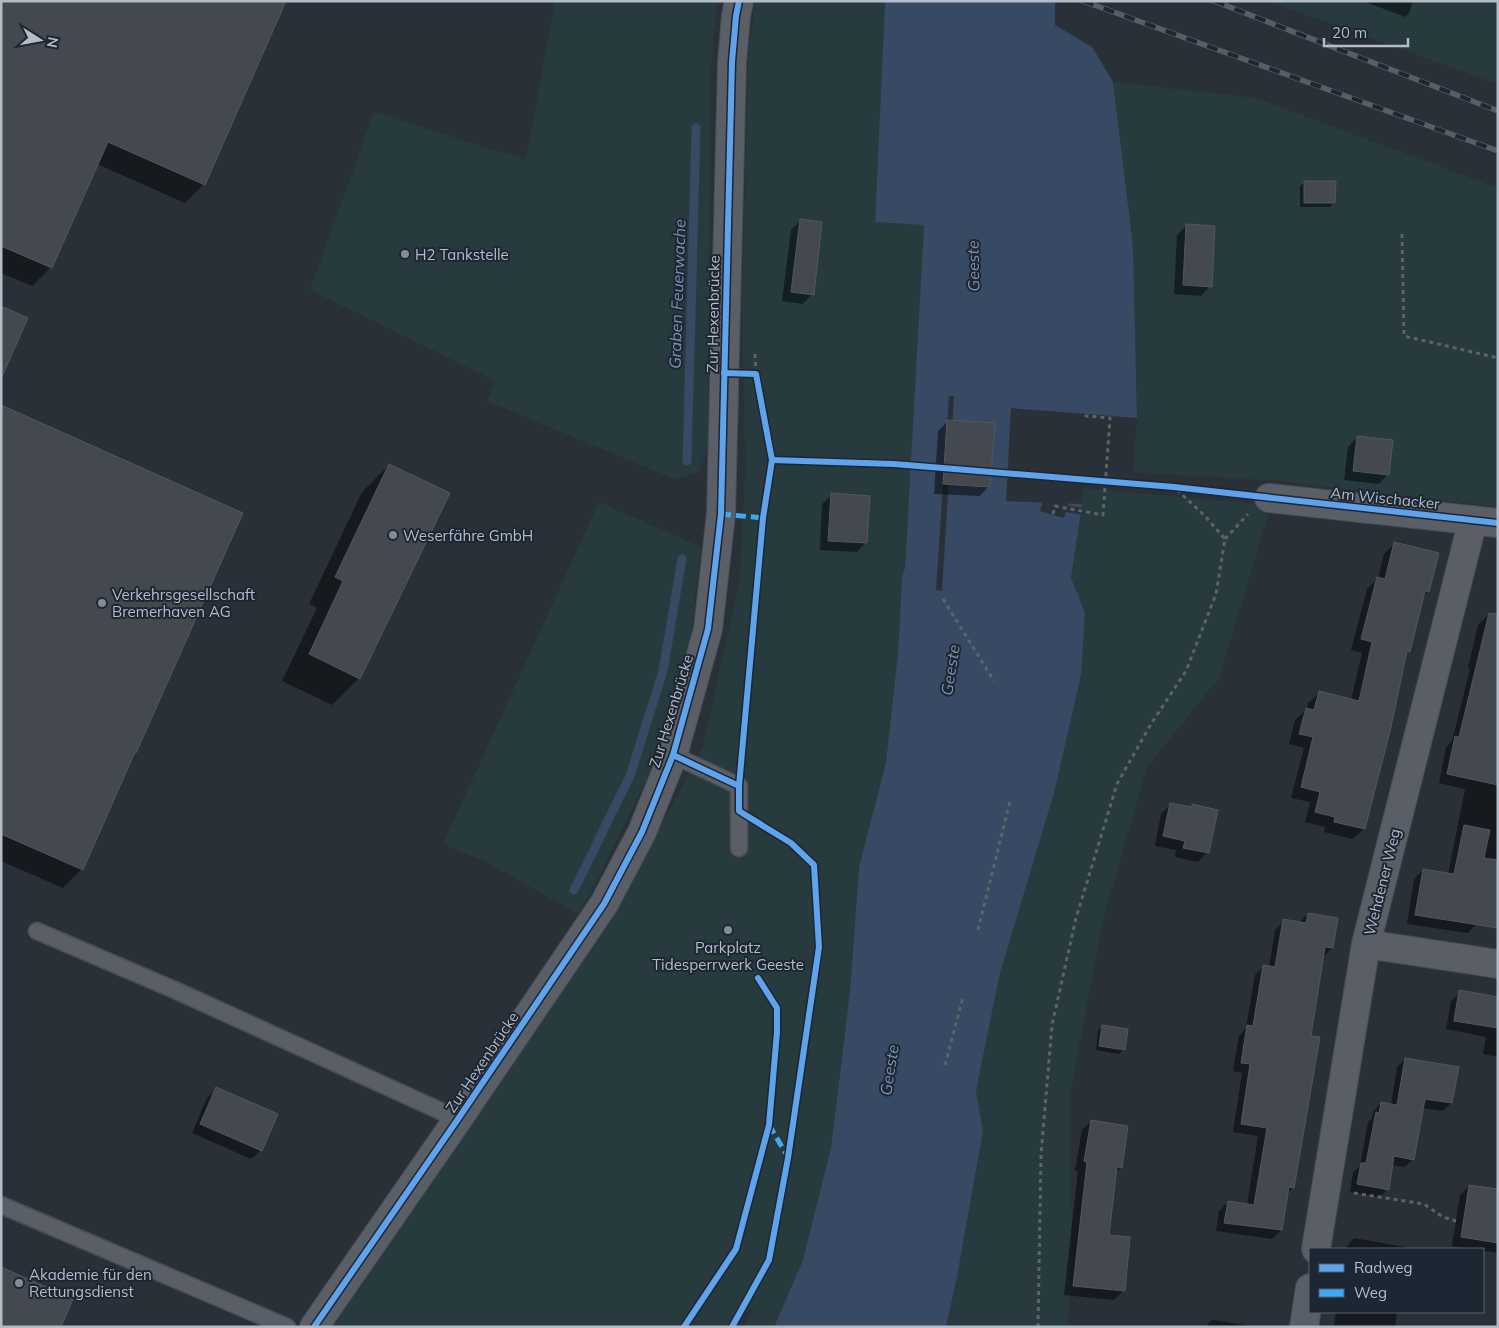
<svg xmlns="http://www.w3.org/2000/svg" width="1499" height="1328" viewBox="0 0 1499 1328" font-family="Mulish,sans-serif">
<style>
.green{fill:#273a3e}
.water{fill:#384963;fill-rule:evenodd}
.pier{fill:#2a3038}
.shadow{fill:#0007}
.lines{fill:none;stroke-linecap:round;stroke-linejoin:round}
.stream{stroke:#384963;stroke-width:9}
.building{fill:#444950;stroke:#52575f}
.lane-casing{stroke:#484c53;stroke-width:19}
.street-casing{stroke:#484c53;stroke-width:30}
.path{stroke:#5d636a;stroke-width:3;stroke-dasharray:4 4;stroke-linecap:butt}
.lane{stroke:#5a5e66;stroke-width:16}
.street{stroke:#5a5e66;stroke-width:28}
.rail-casing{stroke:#595d64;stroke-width:5.5}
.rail{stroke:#1d2633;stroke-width:4;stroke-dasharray:11;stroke-linecap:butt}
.quiet{stroke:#3fa9f5;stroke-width:5;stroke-dasharray:10 5;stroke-linecap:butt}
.cycleway-casing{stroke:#1d2633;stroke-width:9}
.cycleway{stroke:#60a3ed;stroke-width:6}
.poi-dot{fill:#848b96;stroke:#1d2633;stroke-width:2}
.labels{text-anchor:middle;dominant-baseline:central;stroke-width:4;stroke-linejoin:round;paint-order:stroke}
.poi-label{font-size:15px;fill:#b4bcc9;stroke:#1d2633;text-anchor:start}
.street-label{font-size:15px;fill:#b4bcc9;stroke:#1d2633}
.water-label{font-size:16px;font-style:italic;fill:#7c92b1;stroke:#1d2633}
</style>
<rect width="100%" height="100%" fill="#2a3038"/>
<g class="green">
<path d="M555,1H717L711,66L708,448L699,472L677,480L487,401L496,381L310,290L374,112L526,160Z"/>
<path d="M755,1H885L875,222L924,225L905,568L902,576L898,653L886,762L859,867L850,991L831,1148L803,1260L774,1327H744L755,1305L731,1327H333L613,918L703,746L740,578L745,467L742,306L748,59Z"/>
<path d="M1267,1H1498V84Z"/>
<path d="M1113,82L1256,98L1498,188V507L1281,481L1133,472L1137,418L1133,246Z"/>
<path d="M1083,488L1271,505L1219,678L1147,767L1103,920L1070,1094L1072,1246L1068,1327H946L957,1277L983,1131L976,1091L1000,973L1054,793L1085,612L1071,578Z"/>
<path d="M599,502L701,547L690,641L662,748L598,879L578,914L488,863L443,844Z"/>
</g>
<path class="water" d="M885,1H1055V25L1092,47L1113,82L1133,246L1137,418L1011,408L1006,501L1082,504L1071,578L1085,612L1081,675L1054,793L1000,973L976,1091L983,1131L957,1277L946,1327H774L803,1260L831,1148L850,991L859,867L886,762L898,653L902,576L905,568L924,225L875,222ZM949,396H954L942,591L936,590Z"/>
<path class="pier" d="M1043,500L1068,501V506L1084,508L1083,515L1066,512L1064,518L1040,511Z"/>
<g class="shadow">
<path d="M1,1L204,184L185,203L97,164L51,267L32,286L1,273Z"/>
<path d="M1363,1H1413L1409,13L1405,17Z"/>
<path d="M1305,182L1334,203L1330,207H1300V186Z"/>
<path d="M800,221L812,294L803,304L782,301L791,230Z"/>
<path d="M1186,226L1210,286L1201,296L1174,294L1177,235Z"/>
<path d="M1,406L135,752L132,756L82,869L63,888L1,861Z"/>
<path d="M948,421L989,486L980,496L934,494L938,431Z"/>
<path d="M1357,437L1388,474L1379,484L1344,480L1348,447Z"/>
<path d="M389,465L359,678L332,705L282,681L317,608L309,604L362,492Z"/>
<path d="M832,495L866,542L857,552L820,550L822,504Z"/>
<path d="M1395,543L1428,592L1422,597L1408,651L1405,654L1364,829L1353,839L1324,832L1325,827L1305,822L1310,802L1291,798L1304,748L1289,744L1295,720L1307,709L1308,703L1319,693L1351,700L1362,653L1351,650L1367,589L1378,578L1384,554Z"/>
<path d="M1487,616L1498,619V895L1476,924L1468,933L1407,924L1414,879L1423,870L1448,874L1465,789L1439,783L1446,747L1452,741L1470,669L1468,668L1478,625Z"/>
<path d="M1171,804L1190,808L1193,806L1207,852L1198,862L1175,857L1176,850L1155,846L1161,814Z"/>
<path d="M1308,914L1332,948L1323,957L1309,1037L1293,1187L1287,1194L1281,1230L1272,1239L1216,1231L1219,1211L1228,1202L1247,1205L1258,1136L1233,1132L1242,1073L1233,1071L1239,1036L1246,1028L1255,975L1264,966L1269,967L1275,930L1284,921L1299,923Z"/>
<path d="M1460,992L1496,998L1498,996V1057L1483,1054L1486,1037L1446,1029L1451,1001Z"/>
<path d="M1103,1026L1126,1030L1123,1050L1119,1054L1096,1050L1098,1031Z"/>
<path d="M1405,1059L1451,1103L1443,1111L1422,1108L1413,1159L1405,1167L1392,1165L1388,1189L1380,1197L1350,1192L1353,1172L1360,1166L1368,1122L1372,1118L1373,1112L1381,1103L1391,1105L1397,1067Z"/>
<path d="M217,1088L261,1150L251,1159L192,1133L207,1098Z"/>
<path d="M1091,1121L1121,1167L1115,1173L1107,1236L1124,1290L1114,1300L1064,1295L1078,1171H1075L1082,1130Z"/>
<path d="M1469,1186L1498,1191V1253L1483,1251V1249H1472L1452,1246L1460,1195Z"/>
<path d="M1354,1238L1405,1247V1249H1345Z"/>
<path d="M1336,1312H1397L1395,1327H1334Z"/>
<path d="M1212,1320L1258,1327H1205Z"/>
</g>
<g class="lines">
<g class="stream">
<path d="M687,461L696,128"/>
<path d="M574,890L630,776L663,671L682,559"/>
</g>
</g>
<g class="building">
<path d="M1,1H286L205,185L108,142L52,268L1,246Z"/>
<path d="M1304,181H1336L1335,203H1304Z"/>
<path d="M800,219L822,222L814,295L791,292Z"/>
<path d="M1186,224L1215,226L1212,287L1183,285Z"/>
<path d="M1,306L28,318L1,379Z"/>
<path d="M1,405L243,513L136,753L135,752L83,870L1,834Z"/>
<path d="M947,420L995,423L990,487L943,484Z"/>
<path d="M1357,436L1393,440L1389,475L1353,471Z"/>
<path d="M389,464L450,493L360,679L309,654L343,581L335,577Z"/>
<path d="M831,493L870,496L867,543L828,541Z"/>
<path d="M1394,542L1439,553L1429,592L1425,591L1410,652L1407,651L1391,727L1365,829L1334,822L1335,817L1315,812L1320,792L1301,787L1313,737L1299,734L1306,708L1314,710L1319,691L1359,701L1372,642L1361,639L1377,577L1385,579Z"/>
<path d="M1489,613L1498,614V785L1447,774L1455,736L1459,737Z"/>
<path d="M1170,803L1192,807V804L1218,810L1209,853L1183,848L1185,841L1163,836Z"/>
<path d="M1464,825L1490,830L1484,858L1498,860V928L1415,915L1423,869L1454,874Z"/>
<path d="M1308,913L1338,918L1333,948L1325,947L1311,1036L1320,1037L1294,1188L1289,1187L1282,1230L1224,1223L1228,1201L1254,1205L1267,1128L1241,1124L1250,1064L1241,1063L1247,1025L1253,1026L1263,965L1275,967L1283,919L1306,923Z"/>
<path d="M1459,990L1498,997V1028L1454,1021Z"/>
<path d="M1102,1025L1128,1029L1125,1050L1099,1046Z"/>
<path d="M1405,1058L1459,1067L1452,1103L1425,1099L1414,1160L1394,1156L1389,1190L1357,1184L1361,1163H1366L1376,1112L1379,1113L1381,1102L1397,1105Z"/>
<path d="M216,1087L278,1114L262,1151L200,1124Z"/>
<path d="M1091,1120L1128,1126L1122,1168L1117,1167L1109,1235L1130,1237L1125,1291L1073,1286L1087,1162L1084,1161Z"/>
<path d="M1469,1185L1498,1189V1243L1461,1237Z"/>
<path d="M1,1267L73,1299L61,1327H1Z"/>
</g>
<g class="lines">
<g class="lane-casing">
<g id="lane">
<path d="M673,755L739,786V848"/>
<path d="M37,931L177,991L458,1119"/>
<path d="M1,1205L287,1327"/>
</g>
</g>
<g class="street-casing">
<g id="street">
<path d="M1269,498L1498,523"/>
<path d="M1366,944L1498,964"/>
<path d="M1316,1249L1366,944L1473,520"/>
<path d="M314,1327L458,1119L604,904L642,832L673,755L708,629L721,514L732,62L736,16L739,1"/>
<path d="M1304,1327L1310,1288"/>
</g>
</g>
<g class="path">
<path d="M1402,234L1404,336L1498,358"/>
<path d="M755,354L756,374"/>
<path d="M884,464H894"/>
<path d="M1018,474L1033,475"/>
<path d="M1053,514L1055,506L1103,515L1110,418L1086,416V412"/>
<path d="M1225,539L1248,514"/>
<path d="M943,599L994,681"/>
<path d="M978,930L1010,801"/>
<path d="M945,1065L963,997"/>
<path d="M1354,1193L1424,1204L1443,1217L1456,1221"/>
<path d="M1038,1327L1041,1155L1052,1025L1076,918L1117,784L1151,724L1186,671L1216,594L1225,539L1206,517L1174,487"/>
</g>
<use href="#lane" class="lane"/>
<use href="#street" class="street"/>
<g class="rail-casing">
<g id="rail">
<path d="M1083,1L1498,151"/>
<path d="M1214,1L1498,111"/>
</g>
</g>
<use href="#rail" class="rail"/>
<g class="quiet">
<path d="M721,514L763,518"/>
<path d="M769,1125L788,1157"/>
</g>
<g class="cycleway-casing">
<g id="cycleway">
<path d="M724,373L756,374L772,460L763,518L739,786"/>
<path d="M772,460L894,464L1174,487L1498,523"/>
<path d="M673,755L739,786V811L791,843L814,865L819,947L788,1158L769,1260L732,1327"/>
<path d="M314,1327L458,1119L604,904L642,832L673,755L708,629L721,514L732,62L736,16L739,1"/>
<path d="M684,1327L736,1249L769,1125L777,1032V1008L758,978"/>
</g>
</g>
<use href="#cycleway" class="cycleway"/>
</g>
<g class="poi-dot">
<circle cx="405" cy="254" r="5"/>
<circle cx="393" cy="535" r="5"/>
<circle cx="102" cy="603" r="5"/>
<circle cx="728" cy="930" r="5"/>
<circle cx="19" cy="1283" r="5"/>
</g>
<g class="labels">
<g class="poi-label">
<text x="415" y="254">H2 Tankstelle</text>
<text x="403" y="535">Weserfähre GmbH</text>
<text x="112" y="594">Verkehrsgesellschaft<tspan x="112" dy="17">Bremerhaven AG</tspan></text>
<text x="728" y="947" text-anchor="middle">Parkplatz<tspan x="728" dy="17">Tidesperrwerk Geeste</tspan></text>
<text x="29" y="1274">Akademie für den<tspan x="29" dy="17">Rettungsdienst</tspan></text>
</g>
<g class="street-label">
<text transform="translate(713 314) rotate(-89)">Zur Hexenbrücke</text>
<text transform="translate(1385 498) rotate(6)">Am Wischacker</text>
<text transform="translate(671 711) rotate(-73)">Zur Hexenbrücke</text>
<text transform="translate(1382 882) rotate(-76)">Wehdener Weg</text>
<text transform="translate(482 1062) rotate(-56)">Zur Hexenbrücke</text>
</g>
<g class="water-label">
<text transform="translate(973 266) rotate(-91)">Geeste</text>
<text transform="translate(677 294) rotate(-88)">Graben Feuerwache</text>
<text transform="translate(950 670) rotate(-81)">Geeste</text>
<text transform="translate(889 1070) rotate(-81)">Geeste</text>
</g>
</g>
<rect width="1499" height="1328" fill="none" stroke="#b4bcc9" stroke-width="5"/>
<rect x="1309" y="1248" width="175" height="65" fill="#1d2633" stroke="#59626f"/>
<rect x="1319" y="1264" width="25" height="8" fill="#60a3ed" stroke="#59626f"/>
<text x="1354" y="1273" font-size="15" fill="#b4bcc9">Radweg</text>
<rect x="1319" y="1289" width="25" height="8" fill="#3fa9f5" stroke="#59626f"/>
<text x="1354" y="1298" font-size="15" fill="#b4bcc9">Weg</text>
<g transform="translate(40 40) rotate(101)" stroke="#1d2633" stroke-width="4" paint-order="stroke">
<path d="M0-4L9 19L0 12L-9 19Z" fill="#b4bcc9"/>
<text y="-8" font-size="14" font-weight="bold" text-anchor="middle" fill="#b4bcc9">N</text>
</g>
<path d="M1324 38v8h84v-8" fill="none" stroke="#b4bcc9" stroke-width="2.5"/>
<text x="1332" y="38" font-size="15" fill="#b4bcc9" stroke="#1d2633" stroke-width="4" paint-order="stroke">20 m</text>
</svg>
